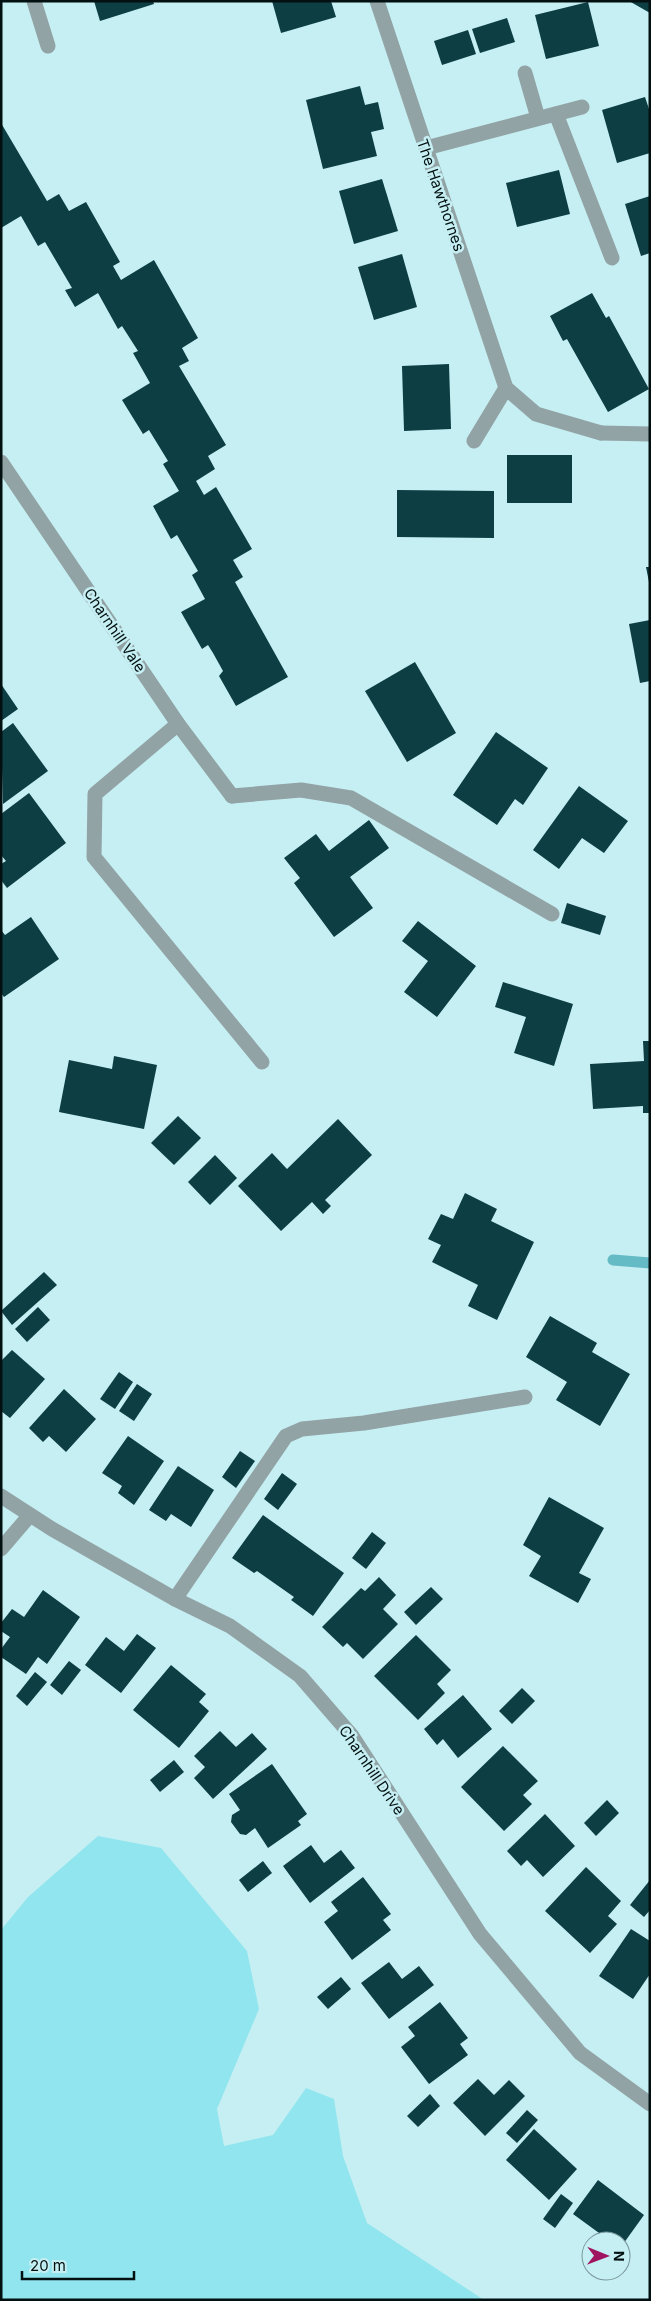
<svg xmlns="http://www.w3.org/2000/svg" width="651" height="2301" viewBox="0 0 651 2301" font-family="Inter,sans-serif">
<style>
.green{fill:#91e5ee}
.lines{fill:none;stroke-linecap:round;stroke-linejoin:round}
.stream{stroke:#64bbc5;stroke-width:11}
.building{fill:#0c3e43}
.lane{stroke:#92a3a5;stroke-width:15}
.street{stroke:#92a3a5;stroke-width:15}
.labels{text-anchor:middle;dominant-baseline:central;stroke-width:5;stroke-linejoin:round;paint-order:stroke}
.street-label{font-size:15px;fill:#031011;stroke:#c6eff3}
</style>
<rect width="100%" height="100%" fill="#c6eff3"/>
<path class="green" d="M98,1836L161,1848L247,1951L259,2009L217,2109L224,2146L273,2135L306,2088L334,2099L343,2156L367,2223L484,2300H1V1930L28,1897Z"/>
<g class="lines">
<path class="stream" d="M613,1260L650,1263"/>
</g>
<g class="building">
<path d="M94,1H153L154,4L100,21Z"/>
<path d="M272,1H331L336,17L281,33Z"/>
<path d="M629,1H650V13Z"/>
<path d="M588,2L599,46L546,59L535,15Z"/>
<path d="M507,18L515,42L480,53L472,29Z"/>
<path d="M468,30L476,54L442,65L434,41Z"/>
<path d="M360,86L365,105L378,102L384,129L371,132L377,156L323,169L306,100Z"/>
<path d="M645,97L650,112V153L617,163L602,110Z"/>
<path d="M1,123L47,201L59,194L69,211L86,202L120,262L113,266L121,280L154,260L198,338L182,348L189,361L179,366L226,445L208,456L215,469L196,481L204,495L216,487L252,549L233,560L243,577L235,582L288,677L236,706L219,676L223,671L213,653L208,645L202,649L181,612L205,599L192,575L198,571L177,535L171,539L153,506L179,491L163,464L168,461L149,430L143,434L122,400L150,383L133,353L138,351L122,326L118,329L98,293L75,307L65,290L72,288L45,242L38,246L21,216L1,228Z"/>
<path d="M559,170L570,214L517,227L506,183Z"/>
<path d="M382,179L398,231L354,244L339,191Z"/>
<path d="M650,196V253L641,256L625,204Z"/>
<path d="M402,254L417,307L374,320L358,267Z"/>
<path d="M592,293L606,318L609,316L649,389L608,412L567,339L563,341L550,316Z"/>
<path d="M449,364L451,429L404,431L402,366Z"/>
<rect x="507" y="455" width="65" height="48"/>
<path d="M397,490L494,491V538L397,537Z"/>
<path d="M646,567H650V582H649Z"/>
<path d="M650,620V681L640,683L629,624Z"/>
<path d="M415,662L456,733L407,762L365,691Z"/>
<path d="M1,684L18,709L1,721Z"/>
<path d="M13,723L48,771L3,804L1,732Z"/>
<path d="M496,732L548,768L523,805L515,799L497,825L453,795Z"/>
<path d="M579,786L628,821L604,853L582,838L559,869L533,850Z"/>
<path d="M29,793L66,843L7,888L1,880V864L6,861L1,855V814Z"/>
<path d="M369,820L389,848L350,877L373,908L334,937L294,883L300,878L284,858L316,834L329,851Z"/>
<path d="M567,903L606,916L600,935L561,923Z"/>
<path d="M31,917L59,959L4,997L1,993V930L5,935Z"/>
<path d="M418,921L476,966L437,1017L404,992L428,961L402,941Z"/>
<path d="M503,982L573,1004L554,1066L514,1053L526,1017L495,1007Z"/>
<path d="M643,1041H650V1113H643V1106L593,1109L590,1064L644,1061Z"/>
<path d="M114,1056L157,1065L144,1129L59,1112L69,1060L112,1069Z"/>
<path d="M178,1116L201,1138L174,1165L151,1143Z"/>
<path d="M338,1119L372,1155L325,1200L331,1206L323,1214L312,1202L281,1231L238,1186L272,1153L287,1169Z"/>
<path d="M215,1155L237,1178L210,1205L188,1182Z"/>
<path d="M465,1193L497,1209L491,1221L534,1242L497,1320L468,1306L478,1285L432,1262L441,1245L428,1239L441,1214L453,1219Z"/>
<path d="M44,1272L57,1285L12,1325L1,1311Z"/>
<path d="M38,1307L50,1320L27,1342L15,1329Z"/>
<path d="M550,1316L597,1343L592,1352L630,1374L600,1426L556,1400L567,1382L526,1357Z"/>
<path d="M12,1350L45,1379L10,1418L1,1411V1361Z"/>
<path d="M119,1372L133,1382L115,1409L100,1399Z"/>
<path d="M137,1384L152,1394L134,1421L119,1411Z"/>
<path d="M64,1389L96,1419L66,1452L49,1436L43,1442L29,1428Z"/>
<path d="M128,1436L164,1461L134,1505L118,1493L122,1486L102,1473Z"/>
<path d="M240,1451L255,1461L236,1488L222,1477Z"/>
<path d="M178,1466L214,1490L191,1527L171,1514L166,1521L149,1510Z"/>
<path d="M282,1473L297,1484L278,1510L264,1499Z"/>
<path d="M549,1497L604,1528L579,1573L591,1579L578,1603L529,1576L541,1556L523,1545Z"/>
<path d="M263,1515L344,1573L313,1616L291,1600L294,1597L257,1571L254,1573L232,1558Z"/>
<path d="M372,1532L386,1543L366,1569L352,1558Z"/>
<path d="M379,1577L396,1595L383,1609L398,1624L363,1659L347,1643L343,1647L322,1627L361,1588L365,1591Z"/>
<path d="M431,1587L443,1599L416,1625L404,1612Z"/>
<path d="M43,1590L80,1617L47,1664L38,1657L26,1674L1,1657V1649L10,1637L1,1631V1623L12,1609L24,1617Z"/>
<path d="M137,1634L156,1648L121,1693L85,1665L106,1637L124,1651Z"/>
<path d="M416,1635L451,1670L437,1684L445,1693L418,1720L374,1676Z"/>
<path d="M69,1661L81,1670L62,1695L50,1685Z"/>
<path d="M171,1665L206,1694L199,1702L209,1711L179,1748L133,1710Z"/>
<path d="M35,1672L47,1682L27,1706L16,1696Z"/>
<path d="M522,1688L535,1701L512,1724L499,1711Z"/>
<path d="M463,1695L492,1729L458,1758L443,1739L437,1745L424,1729Z"/>
<path d="M220,1731L236,1747L252,1733L267,1749L213,1799L194,1778L205,1767L194,1756Z"/>
<path d="M503,1746L538,1781L523,1795L532,1804L504,1831L461,1787Z"/>
<path d="M174,1760L184,1772L160,1792L150,1780Z"/>
<path d="M272,1764L307,1814L298,1821L301,1825L268,1848L255,1828L246,1835L240,1834L231,1822L232,1815L240,1810L229,1794Z"/>
<path d="M607,1800L619,1813L596,1836L584,1823Z"/>
<path d="M545,1814L575,1846L543,1877L527,1860L521,1866L507,1851Z"/>
<path d="M311,1845L324,1863L341,1850L355,1868L310,1903L283,1866Z"/>
<path d="M263,1861L272,1873L248,1892L239,1880Z"/>
<path d="M586,1867L621,1901L608,1916L617,1924L590,1953L545,1911Z"/>
<path d="M363,1877L391,1914L383,1920L391,1930L352,1960L324,1922L338,1911L331,1902Z"/>
<path d="M650,1880V1910L644,1917L630,1905Z"/>
<path d="M631,1929L650,1941V1974L633,1999L599,1976Z"/>
<path d="M389,1962L402,1979L419,1966L434,1985L389,2019L361,1983Z"/>
<path d="M341,1977L351,1989L328,2009L317,1997Z"/>
<path d="M440,2002L468,2038L460,2044L468,2055L429,2084L401,2047L415,2036L408,2027Z"/>
<path d="M478,2079L494,2095L509,2080L525,2096L485,2136L453,2103Z"/>
<path d="M430,2094L440,2106L418,2127L407,2116Z"/>
<path d="M527,2110L538,2120L517,2143L506,2133Z"/>
<path d="M534,2129L577,2169L549,2200L506,2160Z"/>
<path d="M598,2180L644,2215L621,2247V2241H610L573,2214Z"/>
<path d="M561,2194L573,2203L555,2228L543,2219Z"/>
</g>
<g class="lines">
<g class="lane">
<path d="M525,73L538,118"/>
<path d="M556,114L612,258"/>
<path d="M426,148L582,107"/>
<path d="M601,433L650,434"/>
<path d="M232,796L301,790L351,798L552,914"/>
<path d="M1,1549L30,1515"/>
<path d="M175,1599L286,1436L302,1429L364,1423L525,1397"/>
</g>
<g class="street">
<path d="M34,1L48,46"/>
<path d="M377,1L506,388L536,414L601,433"/>
<path d="M474,441L506,388"/>
<path d="M1,462L178,724L232,796"/>
<path d="M178,724L95,794L94,857L262,1062"/>
<path d="M1,1496L52,1529L175,1599L230,1626L300,1676L352,1736L480,1934L580,2053L650,2104"/>
</g>
</g>
<g class="labels">
<g class="street-label">
<text transform="translate(441 195) rotate(71)">The Hawthornes</text>
<text transform="translate(115 630) rotate(56)">Charnhill Vale</text>
<text transform="translate(372 1770) rotate(56)">Charnhill Drive</text>
</g>
</g>
<rect width="651" height="2301" fill="none" stroke="#031011" stroke-width="5"/>
<g transform="translate(606 2256) rotate(91)"><circle r="24" fill="#c6eff3" stroke="#789699"/>
<path d="M0-4L9 19L0 12L-9 19Z" fill="#a01560"/>
<text y="-8" font-size="14" font-weight="bold" text-anchor="middle" fill="#031011">N</text>
</g>
<path d="M22 2271v8h112v-8" fill="none" stroke="#031011" stroke-width="2.5"/>
<text x="30" y="2271" font-size="15" fill="#031011" stroke="#c6eff3" stroke-width="4" paint-order="stroke">20 m</text>
</svg>
